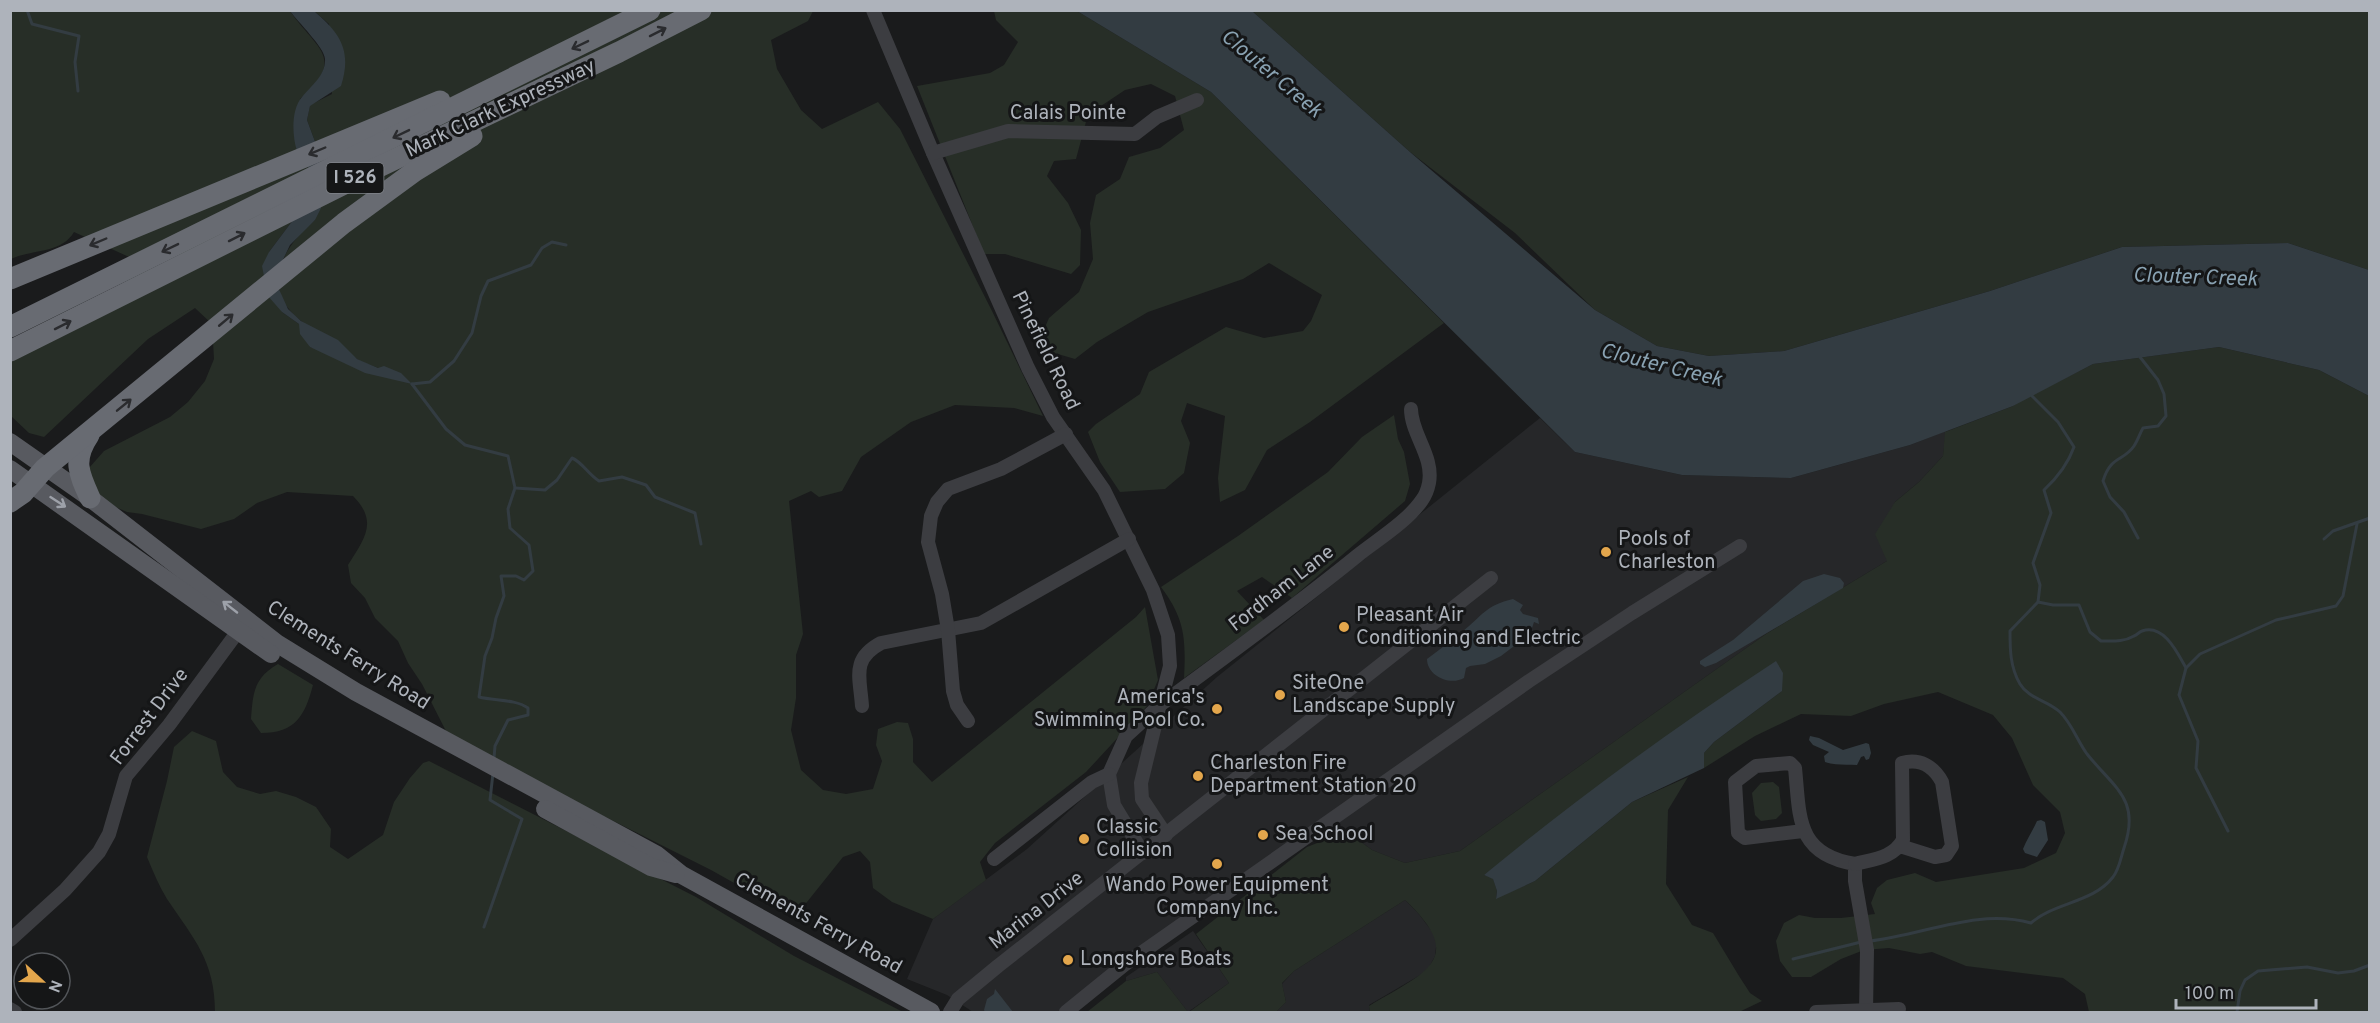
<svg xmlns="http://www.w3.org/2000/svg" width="2380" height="1023" viewBox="0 0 2380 1023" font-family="Overpass,sans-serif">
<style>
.built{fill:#262729}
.green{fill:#272e27}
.water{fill:#333c42}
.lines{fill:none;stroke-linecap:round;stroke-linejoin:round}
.stream{stroke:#333c42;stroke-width:3}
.minor{stroke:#3c3d41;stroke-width:14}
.major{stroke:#585a60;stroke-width:18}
.highway{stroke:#686b72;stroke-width:21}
.oneway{stroke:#2a2b2e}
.oneway2{stroke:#9da1a9}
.poi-dot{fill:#e3a64c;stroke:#151617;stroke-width:2}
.labels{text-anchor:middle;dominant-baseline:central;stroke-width:6;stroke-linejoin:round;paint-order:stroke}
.shield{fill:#151617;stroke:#80848a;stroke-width:1.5}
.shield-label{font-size:18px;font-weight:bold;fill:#aeb3bb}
.street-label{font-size:20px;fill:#aeb3bb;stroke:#151617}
.poi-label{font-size:20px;fill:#aeb3bb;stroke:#151617;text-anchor:start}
.water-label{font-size:21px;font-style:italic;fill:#89a2b2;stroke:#151617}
</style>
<rect width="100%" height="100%" fill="#1a1b1c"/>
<g class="built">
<path d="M1540,418L1575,452L1682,475L1791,478L1910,445L1946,431L1943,456L1919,482L1895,502L1887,561L1766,634L1460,851L1405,863L1372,850L1357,839L1335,836L1329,838L1315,825L1060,1012H973L947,995L907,979L933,919L1027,849L1217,677Z"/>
<path d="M1405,900L1418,913L1437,938L1435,956L1427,971L1369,1005L1370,1012H1276L1286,1002L1282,984L1294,971Z"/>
<path d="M1193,931L1229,983L1188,1012L1157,972L1126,981V977Z"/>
</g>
<g class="green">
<path d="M11,11H290C315,48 348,58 300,99L310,170L299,212L269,252L282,312L299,324L310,347L378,368C372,365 363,363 357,359C349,354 344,347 336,342C324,335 310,329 300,320C259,287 283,247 315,220L317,147L307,120L310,105L332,94L329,24L314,11H813L808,21L771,40L777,69L801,110L822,129L878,102L900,129L992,311L1043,416L1014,408L955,405L911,422L861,457L842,491L819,497L811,491L789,501L803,634L796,655V698L791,730L801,770L823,790L846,794L873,789L882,761L876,745L878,729L897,722L908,723L913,739V762L932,782L1136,617L1145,607L1158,680L1147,706L1086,772L995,843L980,862L986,880L933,919L892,902L873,888L870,862L860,851L843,857L795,917L711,870L458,743L449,737L422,684L408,663L398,641L375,618L365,598L351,583L348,565C364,539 379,522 353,496L287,492L257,503L234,519L201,529L142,514L127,512L90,496L89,468L104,451L170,417L188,402L205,381L214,359L212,324L195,308L148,339L44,437L29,433L11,416V357L149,266L74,232C61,254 32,249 11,259Z"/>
<path d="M994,11H1077L1211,92L1444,323L1310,422L1267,450L1245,490L1220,502L1218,478L1225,416L1187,403L1181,421L1190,443L1184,473L1165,489L1120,492L1100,462L1088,432L1096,424L1140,394L1149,372L1226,327L1264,338L1303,331L1311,321L1322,295L1269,263L1243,279L1148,312L1097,342L1075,359L1044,350L1042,334L1049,318L1079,292L1093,259L1090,223L1096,195L1120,179L1129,157L1160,148L1184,130L1175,96L1151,84L1125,90L1101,106L1087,118L1076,159L1054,161L1047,176L1068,203L1081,230L1080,265L1071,274L1005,254H984L917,86L990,73L1004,65L1018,42L996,20Z"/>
<path d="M1252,11H2369V270L2288,243L2122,247L1990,291L1784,351L1709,356L1657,346L1595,310L1515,233L1410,152Z"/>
<path d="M2219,347L2319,370L2369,396V1012H2089L2085,994L2063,978L1966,966L1932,952L1920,954L1889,948L1864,950L1841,959L1811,977H1792L1780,961L1776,941L1784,923L1799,915L1815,918H1841L1875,914L1871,903L1877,888L1887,880L1915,873L1936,882L2024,868L2056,853L2065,833L2060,812L2033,785L2012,738L1993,715L1938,692L1884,704L1851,716L1801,714L1755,736L1704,768V753L1714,742L1782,691L1484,875L1493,878L1497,891L1496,898L1535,881L1632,802L1688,777L1668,810L1666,884L1692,925L1713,933L1739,976L1750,993L1762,1001L1739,1012H1370L1369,1006C1423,973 1469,960 1405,900L1294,971L1282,983L1286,1002L1276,1012H1189L1229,983L1196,934L1307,847L1335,836L1357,839L1372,850L1405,863L1460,851L1766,634L1887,561L1875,534L1895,502L1919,482L1943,456L1945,432L2013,406L2020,401L2093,364Z"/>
<path d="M1394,415L1398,439L1404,452L1410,484L1405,501L1292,598L1262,577L1237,591L1264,620L1184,678C1186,639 1185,619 1161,587L1238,536L1328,472L1362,437Z"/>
<path d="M278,664L313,685C305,715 296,733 261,733L251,719C253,692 254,678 278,664Z"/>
<path d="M192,731L216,741L223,772L237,787L260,794L276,791L296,797L316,807L331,829L330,847L348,859L383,835L394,802L410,778L423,763L429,761L696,897L794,956L903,1012H215C215,961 194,939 167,899C159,886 153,871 147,857L167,781L174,747Z"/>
<path d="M1773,782L1779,787L1782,813L1776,819L1761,821L1755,815L1752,793L1761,783Z"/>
<path d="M1157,972L1188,1012H1087L1126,981Z"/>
</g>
<g class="water">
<path d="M290,11H314C341,34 352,51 341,86L310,106L307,120L317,147L322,187L321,208L315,220L290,245L278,270V287L288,309L301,321L338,340L357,359L378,368L384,366L401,373L412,384L365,373L310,347L300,334L299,324L282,312L268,296L262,266L269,252L299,212L310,170C306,164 300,157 297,151C292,136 291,109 302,97C311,86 326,75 325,59C325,48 297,21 290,11Z"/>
<path d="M1077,11H1252L1410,152L1595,310L1657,346L1709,356L1784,351L1990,291L2122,247L2288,243L2369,270V396L2319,370L2219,347L2093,364L2013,406L1910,445L1791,478L1682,475L1575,452L1211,92Z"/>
<path d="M1824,574L1840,578L1844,583L1843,588L1716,663L1705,667L1700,664V661L1733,640L1803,581Z"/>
<path d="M1513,599L1523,605L1520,610L1523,614L1538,618L1539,624L1534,622L1530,634L1501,656L1485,664L1470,666L1466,668L1464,678C1450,686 1427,676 1427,659C1439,650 1451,641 1462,632C1482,616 1486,605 1513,599Z"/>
<path d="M1776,661L1783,673L1782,691L1714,742L1704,753V768L1632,802L1535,881L1496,899L1497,891L1493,879L1484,875C1577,798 1675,727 1776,661Z"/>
<path d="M1810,736L1819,738L1843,750L1866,743L1869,744L1871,753L1869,759L1866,760L1864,756L1861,757L1857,765C1846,764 1836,766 1825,762L1824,756L1829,752L1813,745L1809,740Z"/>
<path d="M2041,820L2045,822L2048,840L2037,857L2025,853L2023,849C2027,839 2032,832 2037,821Z"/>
<path d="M995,989L1013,1012H985L984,1010L987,999L994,994Z"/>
</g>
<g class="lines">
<g class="stream">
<path d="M27,10L32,24L79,36L75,62L78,91"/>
<path d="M412,384L446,429L465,445L508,456L515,488L508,509L510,528L529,545L533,571L524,580L516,576H501L504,596L496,618L492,638L485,656L479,697C495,701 515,699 528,708V715L508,720L495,746L494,758"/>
<path d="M412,384L430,382L454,361L472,333L481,296L488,281L531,265L542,248L552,242L566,245"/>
<path d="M515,488L545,490L557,480L572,458C582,462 588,474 599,481L622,477L646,485L655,497L695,513L701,544"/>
<path d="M2138,538L2124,512L2110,497L2103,481C2111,455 2123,462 2134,446C2138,440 2140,433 2143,428L2158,426L2166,416L2164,394L2158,380L2140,357"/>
<path d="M2324,539L2333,531L2370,518"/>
<path d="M2038,602L2053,605H2079L2090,632L2101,641C2113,641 2124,642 2134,636C2137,635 2139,632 2142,631C2164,623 2178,654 2186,668"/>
<path d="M2228,831L2196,768L2198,741L2179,695L2186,668L2200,654L2276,620L2336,606L2343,596L2357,524"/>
<path d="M484,927L522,819L490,800L493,773"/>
<path d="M1870,941C1924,935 1977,908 2031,923C2055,902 2093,903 2113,877C2119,870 2121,857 2124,848C2141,799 2114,788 2087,754C2077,740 2072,724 2060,712C2047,700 2029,699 2020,684C2010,667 2010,649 2010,631L2038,602L2040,585L2033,563L2051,513L2044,490C2058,477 2068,464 2074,447L2058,422L2032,396"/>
<path d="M1793,959L1861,942"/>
<path d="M2237,1012L2240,991L2245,980L2258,971L2307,967L2338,973L2354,971L2370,965"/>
</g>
<g class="minor">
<path d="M873,10L933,153L1028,368L1053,417L1104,490L1153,590L1168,635L1170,666L1160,705L1126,736L1109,774L1114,805L1143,853"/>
<path d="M933,153L1008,131L1135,134L1157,117L1197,100"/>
<path d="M862,706C860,677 851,659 881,643L981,623L1129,539"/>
<path d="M968,721L957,705L953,691L948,630L942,594L928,542L931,516L937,502L948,489L1001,469L1066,434"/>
<path d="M1803,831L1745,838L1738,833L1735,782L1756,766L1790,763L1795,768C1800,816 1795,854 1855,864V881L1867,950L1866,1012"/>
<path d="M1166,835L1142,799L1141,783L1160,705C1227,656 1293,608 1357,556C1377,540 1408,521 1422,500C1425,496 1428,488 1429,483C1434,456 1411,434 1411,409"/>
<path d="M994,859L1092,782L1109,774"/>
<path d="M1855,864C1874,859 1893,858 1903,840L1902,763C1920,758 1934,767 1942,782L1952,846L1946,855L1935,857L1900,846"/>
<path d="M10,940L65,890L99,852L109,834L126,776L169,725L239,630"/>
<path d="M10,1009L15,1012"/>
<path d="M950,1012L958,999L998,966L1491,578"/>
<path d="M1066,1012L1124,965L1529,681L1632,613L1740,546"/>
<path d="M1816,1012L1899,1009"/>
</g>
<g class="major">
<path d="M10,442L90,498L278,644L356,692L657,855L682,875L931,1012"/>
<path d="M10,469L271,654"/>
<path d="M545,809L651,867L676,874"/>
</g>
<g class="highway">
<path d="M10,279L440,101"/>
<path d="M10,327L650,10"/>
<path d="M10,351L366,173L619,52L701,10"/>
<path d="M89,435C72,460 79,474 90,498"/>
<path d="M10,502L23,493L45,468L344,223L415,171L472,136"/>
</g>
</g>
<defs><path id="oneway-shaft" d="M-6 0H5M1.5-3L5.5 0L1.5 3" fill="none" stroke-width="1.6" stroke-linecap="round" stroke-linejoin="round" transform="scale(1.5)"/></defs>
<g class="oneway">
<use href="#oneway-shaft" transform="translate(658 32) rotate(-27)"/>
<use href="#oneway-shaft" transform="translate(580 45) rotate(154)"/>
<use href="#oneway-shaft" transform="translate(401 134) rotate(154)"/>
<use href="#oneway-shaft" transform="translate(317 151) rotate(157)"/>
<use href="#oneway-shaft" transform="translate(237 237) rotate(-27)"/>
<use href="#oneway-shaft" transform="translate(98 242) rotate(157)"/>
<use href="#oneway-shaft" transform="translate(170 248) rotate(154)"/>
<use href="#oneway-shaft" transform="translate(226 320) rotate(-40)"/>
<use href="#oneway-shaft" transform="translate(63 325) rotate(-27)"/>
<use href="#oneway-shaft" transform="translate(124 405) rotate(-39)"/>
</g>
<g class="oneway2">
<use href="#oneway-shaft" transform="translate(58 502) rotate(33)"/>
<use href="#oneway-shaft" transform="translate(230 607) rotate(-142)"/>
</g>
<g class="poi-dot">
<circle cx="1606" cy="552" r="6"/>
<circle cx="1344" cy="627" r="6"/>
<circle cx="1280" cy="695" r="6"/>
<circle cx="1217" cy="709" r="6"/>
<circle cx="1198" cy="776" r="6"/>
<circle cx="1263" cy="835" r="6"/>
<circle cx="1084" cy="839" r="6"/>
<circle cx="1217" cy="864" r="6"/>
<circle cx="1068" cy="960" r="6"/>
</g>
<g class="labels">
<rect class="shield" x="326.5" y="163" width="57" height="30" rx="4.5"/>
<g class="shield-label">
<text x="355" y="178">I 526</text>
</g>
<g class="street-label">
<text transform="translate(501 109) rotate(-25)">Mark Clark Expressway</text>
<text x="1068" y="114">Calais Pointe</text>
<text transform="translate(1045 351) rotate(64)">Pinefield Road</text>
<text transform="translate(1282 589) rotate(-38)">Fordham Lane</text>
<text transform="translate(348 656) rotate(32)">Clements Ferry Road</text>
<text transform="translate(150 717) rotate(-53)">Forrest Drive</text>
<text transform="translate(1037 911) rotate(-38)">Marina Drive</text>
<text transform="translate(818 924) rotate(29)">Clements Ferry Road</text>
</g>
<g class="poi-label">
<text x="1618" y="540">Pools of<tspan x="1618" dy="23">Charleston</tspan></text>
<text x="1356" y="616">Pleasant Air<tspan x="1356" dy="23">Conditioning and Electric</tspan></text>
<text x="1292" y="684">SiteOne<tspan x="1292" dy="23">Landscape Supply</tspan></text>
<text x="1205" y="698" text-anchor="end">America's<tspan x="1205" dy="23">Swimming Pool Co.</tspan></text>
<text x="1210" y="764">Charleston Fire<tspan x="1210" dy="23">Department Station 20</tspan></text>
<text x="1096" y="828">Classic<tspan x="1096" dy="23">Collision</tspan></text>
<text x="1275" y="835">Sea School</text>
<text x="1217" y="886" text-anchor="middle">Wando Power Equipment<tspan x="1217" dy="23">Company Inc.</tspan></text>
<text x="1080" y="960">Longshore Boats</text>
</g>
<g class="water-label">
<text transform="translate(1271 74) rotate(40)">Clouter Creek</text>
<text transform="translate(2195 278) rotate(2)">Clouter Creek</text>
<text transform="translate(1661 366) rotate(14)">Clouter Creek</text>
</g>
</g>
<rect width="2380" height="1023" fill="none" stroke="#aeb3bb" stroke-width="24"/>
<g transform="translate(42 981) rotate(112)"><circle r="28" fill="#151617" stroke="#525559" stroke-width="1.5"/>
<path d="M0-4.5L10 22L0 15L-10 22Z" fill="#e3a64c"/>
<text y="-9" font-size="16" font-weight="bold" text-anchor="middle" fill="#aeb3bb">N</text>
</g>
<path d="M2176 999v9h140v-9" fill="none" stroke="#aeb3bb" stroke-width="3"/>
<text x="2185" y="999" font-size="18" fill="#aeb3bb" stroke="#151617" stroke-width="4.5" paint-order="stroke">100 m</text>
</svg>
